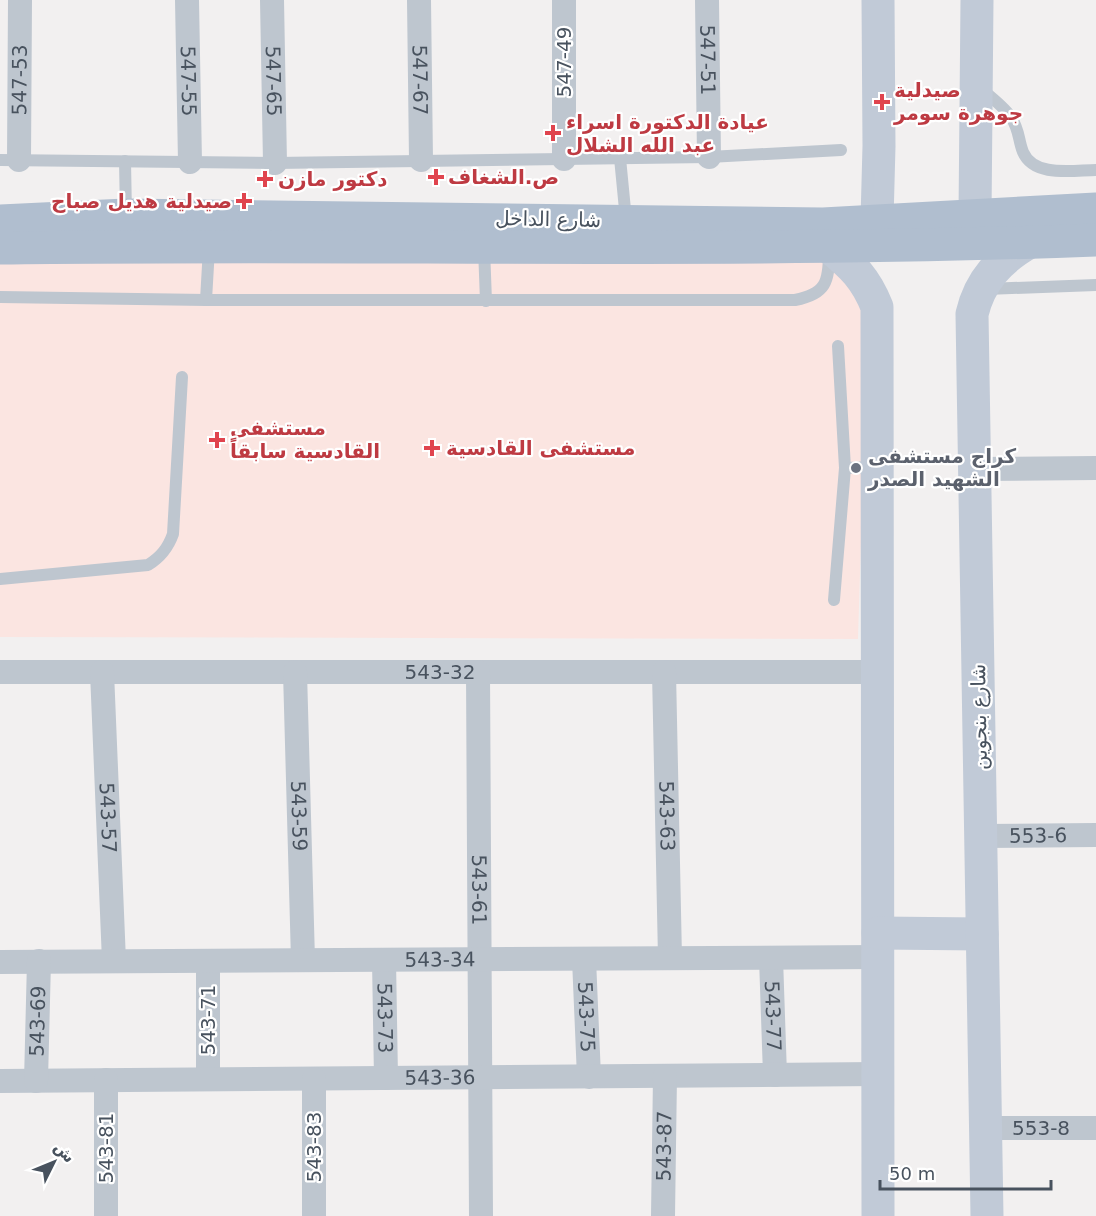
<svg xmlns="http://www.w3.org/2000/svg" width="1096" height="1216" viewBox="0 0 1096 1216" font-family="'DejaVu Sans','Noto Sans Arabic',sans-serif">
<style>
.medical{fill:#fbe5e1}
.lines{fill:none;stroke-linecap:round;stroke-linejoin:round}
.lane{stroke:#bec6cf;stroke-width:12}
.street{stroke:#bec6cf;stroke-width:24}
.secondary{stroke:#c1cad7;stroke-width:33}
.primary{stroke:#b0becf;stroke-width:33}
.health-dot{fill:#e0444e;stroke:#fff;stroke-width:2}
.worship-dot{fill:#6b7280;stroke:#fff;stroke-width:2}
.labels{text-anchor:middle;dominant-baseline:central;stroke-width:4.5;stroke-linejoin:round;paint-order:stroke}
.street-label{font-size:20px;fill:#48525e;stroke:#fff}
.health-label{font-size:20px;font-weight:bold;fill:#be3a42;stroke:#fff;text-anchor:start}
.worship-label{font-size:20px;font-weight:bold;fill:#5b616d;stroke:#fff;text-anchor:start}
</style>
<rect width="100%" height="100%" fill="#f2f0f0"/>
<path class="medical" d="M870,248L858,639L0,637V259Z"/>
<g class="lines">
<g class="lane">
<path d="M980,88C991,97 1003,106 1011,117C1020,131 1018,140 1023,152C1034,178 1074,170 1096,170"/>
<path d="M620,158L626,220"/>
<path d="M0,160L275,163L709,157L841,150"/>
<path d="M125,161L126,214"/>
<path d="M484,248L486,301"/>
<path d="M986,289L1096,285"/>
<path d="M0,297L206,300H795C826,294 829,282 829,252"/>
<path d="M206,300L209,248"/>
<path d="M845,468L876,467"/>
<path d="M0,579L148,565C161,557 168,548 173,534L182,377"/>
<path d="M834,600L845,468L838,346"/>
</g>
<g class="street">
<path id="s1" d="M187,0L190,162"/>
<path id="s2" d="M272,0L275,163"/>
<path id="s3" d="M419,0L421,160"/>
<path d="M564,0V159"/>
<path id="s4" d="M707,0L709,157"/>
<path id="s5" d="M19,160L20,0"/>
<path d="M975,469L1096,468"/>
<path id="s6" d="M0,672H878"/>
<path id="s7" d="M102,672L114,961"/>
<path id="s8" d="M295,672L303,960"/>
<path id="s9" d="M478,672L481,1216"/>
<path id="s10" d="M664,672L670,958"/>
<path id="s11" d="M981,836L1096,835"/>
<path id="s12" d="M771,958L775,1075"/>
<path id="s13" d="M584,959L589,1077"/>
<path id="s14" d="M384,960L386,1078"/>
<path d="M208,961V1079"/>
<path id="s15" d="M0,962L878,957"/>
<path id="s16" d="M0,1081L878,1074"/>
<path id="s17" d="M36,1081L39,961"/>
<path id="s18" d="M985,1128H1096"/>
<path d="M106,1216V1080"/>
<path d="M314,1216V1079"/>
<path id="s19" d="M663,1216L665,1076"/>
</g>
<g class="secondary">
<path d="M975,215L977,0"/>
<path d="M877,220L879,146L878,0"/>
<path d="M829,247C852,265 866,279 877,307L878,1216"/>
<path d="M878,933L982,934"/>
<path d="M987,1216L972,314C980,280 1000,259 1030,242"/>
</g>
<g class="primary">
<path d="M0,221L126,215L823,224L1096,209"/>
<path d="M0,248C365,243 731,254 1096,240"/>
</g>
</g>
<g class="health-dot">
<path d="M879 93h6v6h6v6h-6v6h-6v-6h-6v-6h6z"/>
<path d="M550 124h6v6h6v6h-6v6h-6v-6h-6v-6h6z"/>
<path d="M433 168h6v6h6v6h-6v6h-6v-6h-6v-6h6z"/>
<path d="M262 170h6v6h6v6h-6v6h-6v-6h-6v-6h6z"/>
<path d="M241 192h6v6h6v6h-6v6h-6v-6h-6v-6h6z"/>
<path d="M214 431h6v6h6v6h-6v6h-6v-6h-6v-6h6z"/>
<path d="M429 439h6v6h6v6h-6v6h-6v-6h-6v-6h6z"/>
</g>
<circle class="worship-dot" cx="856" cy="468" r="6"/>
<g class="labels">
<g class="street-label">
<text stroke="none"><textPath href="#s4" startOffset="60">547-51</textPath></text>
<text transform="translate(564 62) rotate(-90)">547-49</text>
<text stroke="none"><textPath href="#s5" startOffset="80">547-53</textPath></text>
<text stroke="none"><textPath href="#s3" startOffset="80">547-67</textPath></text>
<text stroke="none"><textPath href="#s1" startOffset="81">547-55</textPath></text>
<text stroke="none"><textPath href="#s2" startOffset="81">547-65</textPath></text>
<text transform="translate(548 219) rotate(1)">شارع الداخل</text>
<text stroke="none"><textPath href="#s6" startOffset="440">543-32</textPath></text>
<text transform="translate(979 717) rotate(-91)">شارع بنجوين</text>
<text stroke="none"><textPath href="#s10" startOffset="144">543-63</textPath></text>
<text stroke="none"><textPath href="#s8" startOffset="144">543-59</textPath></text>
<text stroke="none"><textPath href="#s7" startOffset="146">543-57</textPath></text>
<text stroke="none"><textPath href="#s11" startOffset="57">553-6</textPath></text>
<text stroke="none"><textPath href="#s9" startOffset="218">543-61</textPath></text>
<text stroke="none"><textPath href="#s15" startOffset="440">543-34</textPath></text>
<text stroke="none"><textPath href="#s12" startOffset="58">543-77</textPath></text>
<text stroke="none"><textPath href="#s13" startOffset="58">543-75</textPath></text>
<text stroke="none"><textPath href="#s14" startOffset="58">543-73</textPath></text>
<text transform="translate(208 1020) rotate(-90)">543-71</text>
<text stroke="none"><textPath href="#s17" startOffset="60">543-69</textPath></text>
<text stroke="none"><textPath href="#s16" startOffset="440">543-36</textPath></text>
<text stroke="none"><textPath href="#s18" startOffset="56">553-8</textPath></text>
<text stroke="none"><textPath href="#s19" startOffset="70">543-87</textPath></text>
<text transform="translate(314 1147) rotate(-90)">543-83</text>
<text transform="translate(106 1148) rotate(-90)">543-81</text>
</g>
<g class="health-label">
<text x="894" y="90">صيدلية<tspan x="894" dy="23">جوهرة سومر</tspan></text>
<text x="566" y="122">عيادة الدكتورة اسراء<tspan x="566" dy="23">عبد الله الشلال</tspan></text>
<text x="448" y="177">ص.الشغاف</text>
<text x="278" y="179">دكتور مازن</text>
<text x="232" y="201" text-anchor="end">صيدلية هديل صباح</text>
<text x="230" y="428">مستشفى<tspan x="230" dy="23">القادسية سابقاً</tspan></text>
<text x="446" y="448">مستشفى القادسية</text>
</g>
<g class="worship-label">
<text x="868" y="456">كراج مستشفى<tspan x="868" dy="23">الشهيد الصدر</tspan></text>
</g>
</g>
<g transform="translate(54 1162) rotate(47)" stroke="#ffffff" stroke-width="4.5" paint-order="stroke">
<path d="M0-4.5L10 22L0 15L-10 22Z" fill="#48525e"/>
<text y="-9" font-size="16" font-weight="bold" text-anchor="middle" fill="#48525e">ش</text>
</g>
<path d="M880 1180v9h171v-9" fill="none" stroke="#48525e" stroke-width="3"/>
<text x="889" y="1180" font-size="18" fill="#48525e" stroke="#ffffff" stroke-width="4.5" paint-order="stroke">50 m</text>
</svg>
